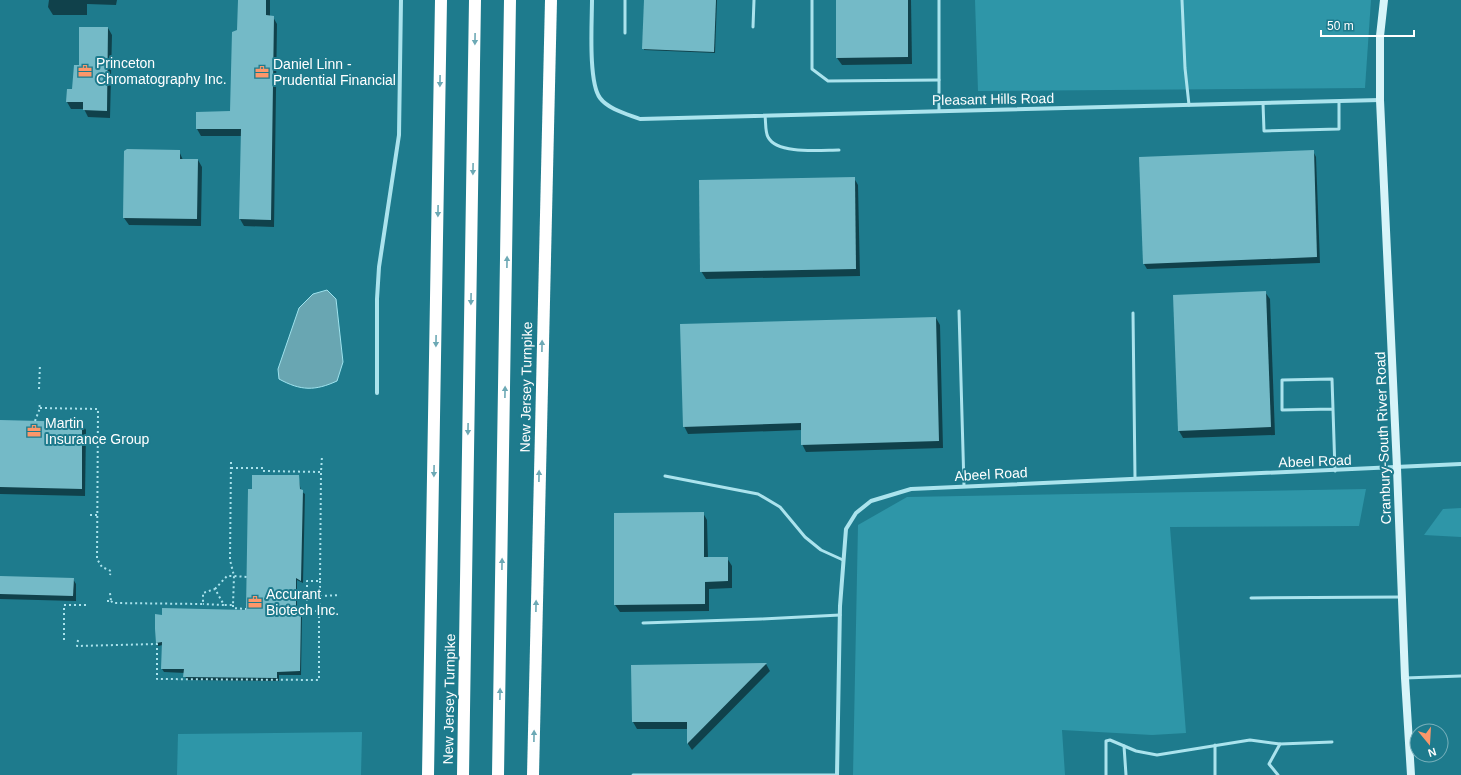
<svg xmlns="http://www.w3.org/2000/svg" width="1461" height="775" viewBox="0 0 1461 775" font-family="Arial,sans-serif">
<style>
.green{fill:#2e96a8}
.water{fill:#69a6b2;stroke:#9ee3ee}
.shadow{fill:#0007}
.building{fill:#74bac7}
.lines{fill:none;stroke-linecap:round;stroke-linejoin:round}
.path{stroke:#abe3ed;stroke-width:2;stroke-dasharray:2 3;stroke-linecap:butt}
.service{stroke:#abe3ed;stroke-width:3}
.minor{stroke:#abe3ed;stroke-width:4}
.secondary{stroke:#d7f4f9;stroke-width:8}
.motorway{stroke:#fff;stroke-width:12}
.oneway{fill:#6da9b5}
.labels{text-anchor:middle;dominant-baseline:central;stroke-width:4;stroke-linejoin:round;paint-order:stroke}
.poi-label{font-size:14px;fill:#fff;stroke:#1e7b8d;text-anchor:start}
.street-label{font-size:14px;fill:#fff;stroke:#1e7b8d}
</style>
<rect width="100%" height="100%" fill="#1e7b8d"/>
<g class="green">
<path d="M975,0H1371L1365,88L978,91Z"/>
<path d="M1366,489L1359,526L1170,527L1186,733L1152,735L1062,730L1065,775H853L858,525L907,497Z"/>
<path d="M1461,508V537L1424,535L1443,509Z"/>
<path d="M362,732L361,775H177L178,734Z"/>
</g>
<path class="water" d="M327,290L336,299L343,362L337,381C315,391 301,391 279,379L278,369L299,308L313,294Z"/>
<g class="shadow">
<path d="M49,0H117L116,5L87,4V15H53L48,7Z"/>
<path d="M239,0H270V16L273,17L277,24L274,227L244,226L240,219L242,136H201L197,129L231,112L238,31Z"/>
<path d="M645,0H717L715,53L644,50Z"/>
<path d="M837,0H911L912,64L842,65L837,58Z"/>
<path d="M108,28L112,35L110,118L88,117L84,109H71L67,102L73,90L80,66Z"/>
<path d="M179,151L183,160H198L202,167L201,226L129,225L124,218Z"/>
<path d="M1313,151L1316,157L1320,263L1147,269L1144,264Z"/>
<path d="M854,178L858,185L860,276L706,279L701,271Z"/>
<path d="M1265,292L1270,299L1275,435L1183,438L1179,431Z"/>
<path d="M936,318L940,325L943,448L806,452L802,444V430L688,434L684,426Z"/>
<path d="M0,421L82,423L86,430L85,496L0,494Z"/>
<path d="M298,476L301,491L305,494L303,583L297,580V613H300L302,616L301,675H279V681L186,680L185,673L164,672L162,669L163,645L158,646L157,642L247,612L253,490Z"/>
<path d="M703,513L707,520L708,558H727L732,566V588L709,589V611L620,612L615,605Z"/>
<path d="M0,577L73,579L76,584V601L0,599Z"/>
<path d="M766,664L770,671L692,750L688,744V729H637L633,722L632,666Z"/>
</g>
<g class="building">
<path d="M238,0H266V15L274,16L271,220L239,219L241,129H196V112L230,111L232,32L237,30Z"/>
<path d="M644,0H716L714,52L642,49Z"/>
<path d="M836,0H908V57L836,58Z"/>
<path d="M79,27H108L107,111L83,110V102H66L67,89H72L74,65H79Z"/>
<path d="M127,149L180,150V159H198L197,219L123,218L124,151Z"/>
<path d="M1314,150L1317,257L1143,264L1139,157Z"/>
<path d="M855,177L856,269L700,272L699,180Z"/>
<path d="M1266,291L1271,427L1178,431L1173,295Z"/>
<path d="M936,317L939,441L801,445V423L683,427L680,324Z"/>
<path d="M0,420L82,422V489L0,487Z"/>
<path d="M252,475H299L300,489L303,490L301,581L296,578V612H301L300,671L277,672V678L183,677L184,669H161L162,642L156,643L155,629V614L162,615V608L246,610L248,489H252Z"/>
<path d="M704,512V557H728V581L705,582V604L614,605V513Z"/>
<path d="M0,576L74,578L73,596L0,594Z"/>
<path d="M767,663L687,744V722H632L631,665Z"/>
</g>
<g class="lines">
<g class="path">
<path d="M39,389L40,364"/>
<path d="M40,408L98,409L97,559L102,567L111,571L110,575"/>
<path d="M35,421L40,408L39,403"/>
<path d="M231,462L230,560L234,576L247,577"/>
<path d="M231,468H263V471L321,472L322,456"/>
<path d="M90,515H97"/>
<path d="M320,581V596L340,595"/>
<path d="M215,589L227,576H234L233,605H224"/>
<path d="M296,596H307V581H320L321,472"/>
<path d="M307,596H320L319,611H307Z"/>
<path d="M107,601H111L110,593"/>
<path d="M111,601L113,603L203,604V593L215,589L224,605L203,604"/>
<path d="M233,605V608L246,609"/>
<path d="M64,640V605H89"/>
<path d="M78,640L77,646L157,644V679L319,680V611"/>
</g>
<g class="service">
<path d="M812,0V69L828,81L939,80"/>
<path d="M939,0V111"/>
<path d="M1182,0L1185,68L1189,105"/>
<path d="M753,27L754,0"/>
<path d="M625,33V0"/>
<path d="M1263,103L1264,131L1339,129V101"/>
<path d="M765,116C766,122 765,132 768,137C777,155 822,150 839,150"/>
<path d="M959,311L964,486"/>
<path d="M1133,313L1135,478"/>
<path d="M1333,409L1282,410V380L1332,379L1335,471"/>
<path d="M665,476L758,494L780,507L805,537L821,550L843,560"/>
<path d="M1251,598L1402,597"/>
<path d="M643,623L761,619L840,615"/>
<path d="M1405,678L1461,676"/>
<path d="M1124,746L1126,775"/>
<path d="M633,775H837"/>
<path d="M1106,775V741L1110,740L1136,751L1157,755L1250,740L1280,744"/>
<path d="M1215,775V745"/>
<path d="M1278,775L1269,764L1280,744L1332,742"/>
</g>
<g class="minor">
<path d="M592,0C592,21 588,82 600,98C608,109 627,114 640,119L1380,100"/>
<path d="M377,393V299L379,267L399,135L401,0"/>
<path d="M837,775L840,606L846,529L856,513L871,501L911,489L1461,464"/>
</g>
<path class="secondary" d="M1384,0L1380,36V100L1397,468L1405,678L1411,775"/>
<g class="motorway">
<path d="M428,775L441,0"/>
<path d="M463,775L475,0"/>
<path d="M498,775L510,0"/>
<path d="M533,775L551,0"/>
</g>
</g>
<defs><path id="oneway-solid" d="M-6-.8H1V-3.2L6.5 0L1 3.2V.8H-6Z"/></defs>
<g class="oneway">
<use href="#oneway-solid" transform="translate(475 39) rotate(91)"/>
<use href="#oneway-solid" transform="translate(440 81) rotate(91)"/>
<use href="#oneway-solid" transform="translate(473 169) rotate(91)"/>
<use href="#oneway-solid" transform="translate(438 211) rotate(91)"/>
<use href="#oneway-solid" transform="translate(507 262) rotate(-89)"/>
<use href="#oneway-solid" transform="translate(471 299) rotate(91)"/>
<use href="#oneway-solid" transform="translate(436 341) rotate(91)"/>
<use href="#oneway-solid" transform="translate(542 346) rotate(-89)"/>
<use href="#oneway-solid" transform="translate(505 392) rotate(-89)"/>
<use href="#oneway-solid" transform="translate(468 429) rotate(91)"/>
<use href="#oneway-solid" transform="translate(434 471) rotate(91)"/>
<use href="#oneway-solid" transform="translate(539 476) rotate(-89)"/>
<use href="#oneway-solid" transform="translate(502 564) rotate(-89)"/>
<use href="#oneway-solid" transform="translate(536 606) rotate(-89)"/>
<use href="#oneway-solid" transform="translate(500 694) rotate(-89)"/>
<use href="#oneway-solid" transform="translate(534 736) rotate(-89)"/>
</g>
<defs>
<g id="office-bare" transform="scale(1.08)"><path d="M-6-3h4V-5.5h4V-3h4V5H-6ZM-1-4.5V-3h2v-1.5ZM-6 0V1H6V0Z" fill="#fc976a" stroke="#1e7b8d" stroke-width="2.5" paint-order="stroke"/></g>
</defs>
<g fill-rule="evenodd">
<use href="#office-bare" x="85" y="71"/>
<use href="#office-bare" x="262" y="72"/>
<use href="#office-bare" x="34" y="431"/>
<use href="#office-bare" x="255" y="602"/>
</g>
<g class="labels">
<g class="poi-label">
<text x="96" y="63">Princeton<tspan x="96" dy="16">Chromatography Inc.</tspan></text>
<text x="273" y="64">Daniel Linn -<tspan x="273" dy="16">Prudential Financial</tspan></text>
<text x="45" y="423">Martin<tspan x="45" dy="16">Insurance Group</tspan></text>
<text x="266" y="594">Accurant<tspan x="266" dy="16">Biotech Inc.</tspan></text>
</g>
<g class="street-label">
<text transform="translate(993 99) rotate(-1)">Pleasant Hills Road</text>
<text transform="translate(526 387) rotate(-89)">New Jersey Turnpike</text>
<text transform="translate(1383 438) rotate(-92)">Cranbury-South River Road</text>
<text transform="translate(1315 461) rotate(-2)">Abeel Road</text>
<text transform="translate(991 474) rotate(-3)">Abeel Road</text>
<text transform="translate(449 699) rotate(-89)">New Jersey Turnpike</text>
</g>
</g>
<g transform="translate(1429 743) rotate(162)"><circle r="19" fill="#1e7b8d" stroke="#78b0bb"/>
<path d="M0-3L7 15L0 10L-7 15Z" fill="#fc976a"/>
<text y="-6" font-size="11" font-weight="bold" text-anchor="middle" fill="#ffffff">N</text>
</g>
<path d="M1321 30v6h93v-6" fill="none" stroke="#ffffff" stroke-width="2"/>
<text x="1327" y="30" font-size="12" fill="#ffffff" stroke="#1e7b8d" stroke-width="3" paint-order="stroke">50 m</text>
</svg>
